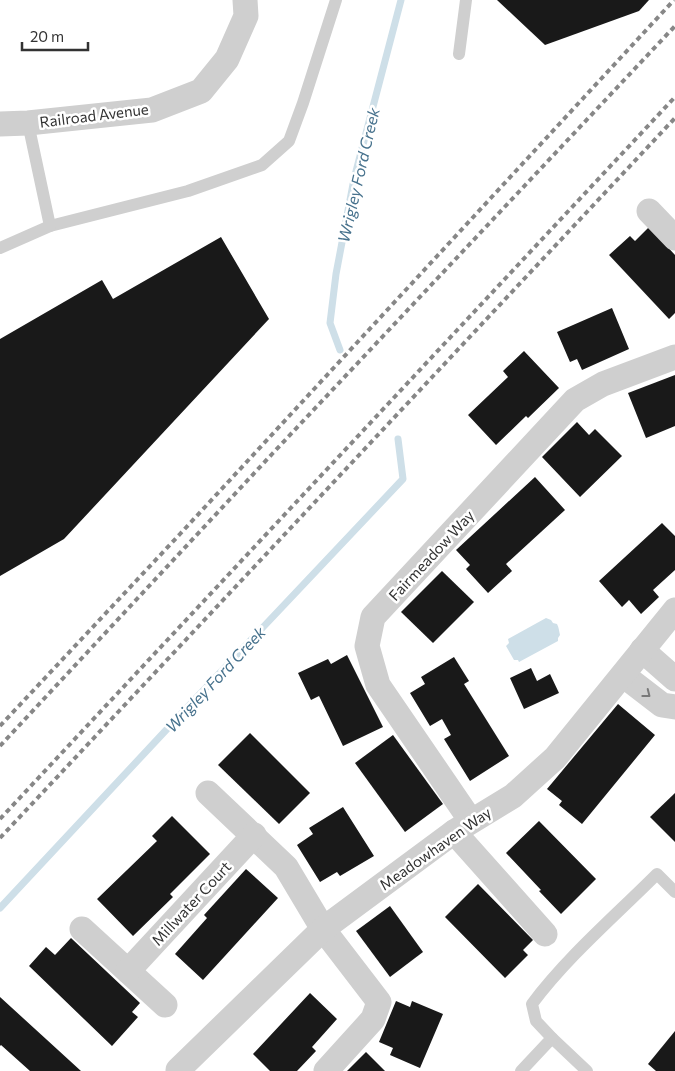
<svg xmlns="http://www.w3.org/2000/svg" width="675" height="1071" viewBox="0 0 675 1071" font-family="Commissioner,sans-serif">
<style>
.water{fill:#cedfe8}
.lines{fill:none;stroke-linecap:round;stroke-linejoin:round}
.stream{stroke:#cedfe8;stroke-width:7}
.building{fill:#191919}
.service{stroke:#cfcfcf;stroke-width:12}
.minor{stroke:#cfcfcf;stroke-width:25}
.rail{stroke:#878787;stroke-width:4;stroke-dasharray:5 4;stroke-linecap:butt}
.oneway{stroke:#797979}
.labels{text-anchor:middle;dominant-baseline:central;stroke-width:5;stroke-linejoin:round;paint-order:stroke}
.street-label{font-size:15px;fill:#323232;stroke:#fff}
.water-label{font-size:16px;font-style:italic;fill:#47728d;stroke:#fff}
</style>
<rect width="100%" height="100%" fill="#fff"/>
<path class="water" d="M546,618L551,620L553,623L557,624C559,628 559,631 560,635L558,638V641L519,662L518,660H514L506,646L509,643L508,639Z"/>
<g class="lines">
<g class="stream">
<path d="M340,350L330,323L336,274L354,179L401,0"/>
<path d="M0,908L182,713L403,479L398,439"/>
</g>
</g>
<g class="building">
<path d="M497,0H649L639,11L545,45Z"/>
<path d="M649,227L675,255V313L669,319L609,255L630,236L635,241Z"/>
<path d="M221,237L269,319L64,539L0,576V339L102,280L113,299Z"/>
<path d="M612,308L629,349L582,370L577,359L570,362L557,332Z"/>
<path d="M524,351L559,388L528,418L526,416L496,445L468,415L508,377L503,371Z"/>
<path d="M675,375V426L646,438L628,393Z"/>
<path d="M577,422L589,435L595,429L622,456L580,497L542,457Z"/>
<path d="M535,477L565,510L506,564L512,571L488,593L466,569L470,565L456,550Z"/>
<path d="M662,523L675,536V570L653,590L659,597L641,614L629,600L622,607L599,581Z"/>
<path d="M442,571L474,602L433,643L401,612Z"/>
<path d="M347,655L383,727L343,746L319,696L311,700L298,673L328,659L331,664Z"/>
<path d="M454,657L469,681L464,684L509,756L470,781L444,739L451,735L442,719L430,726L410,693L425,684L421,677Z"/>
<path d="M531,668L537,681L550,674L559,693L524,709L510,678Z"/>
<path d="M618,704L655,735L582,824L559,805L562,801L547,789Z"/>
<path d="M250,733L310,793L279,824L218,765Z"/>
<path d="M393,735L443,804L405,832L355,763Z"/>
<path d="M675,793V842L650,817Z"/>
<path d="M343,807L374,856L340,876L337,872L320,882L297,845L313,834L309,828Z"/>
<path d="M172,816L210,854L170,894L173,897L133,936L97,899L157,841L152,836Z"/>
<path d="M539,821L596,879L561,914L539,891L541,890L506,853Z"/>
<path d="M246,869L278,898L203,980L175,954L207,918L204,915Z"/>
<path d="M478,884L533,940L523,950L528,955L505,978L445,917Z"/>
<path d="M390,906L423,952L390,977L356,931Z"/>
<path d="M71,938L140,1003L132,1012L138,1017L112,1046L29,966L46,947L55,955Z"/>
<path d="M310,993L337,1019L312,1047L316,1051L297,1071H270L253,1054Z"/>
<path d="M0,997L81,1071H30L1,1045L0,1046Z"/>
<path d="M396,1001L410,1007L412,1001L443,1014L420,1068L390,1055L393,1048L379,1042Z"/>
<path d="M675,1031V1071H656L648,1064Z"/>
<path d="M366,1052L385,1071H347Z"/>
</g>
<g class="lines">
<g class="service">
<path d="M459,54L466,0"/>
<path d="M50,226L188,191L262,165L289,141L303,103L336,0"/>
<path d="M0,248L50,226L28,123"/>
<path d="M552,1038L587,1071"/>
<path d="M521,1071L552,1038L536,1021L532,1004C567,957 615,916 657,874L675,892"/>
</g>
<g class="minor">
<path d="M0,124L28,123L152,110L201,91L227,59L246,16L245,0"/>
<path d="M649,211L675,238"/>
<path d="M642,650L675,679"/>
<path d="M623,675L662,705L675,707"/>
<path d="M208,793L286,867L323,929L379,1002L373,1019L326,1071"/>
<path d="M471,821L378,685L367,646L373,617L575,400L603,384L675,357"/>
<path d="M454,832L545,934"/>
<path d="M82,929L165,1005"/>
<path d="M128,971L254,835"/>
<path d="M178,1071V1070L323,929L454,832L513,796L555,758L675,610"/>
</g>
<g class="rail">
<path d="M0,726L180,534L674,0"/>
<path d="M0,746L273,453L675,26"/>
<path d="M0,819L675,97"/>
<path d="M0,838L675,118"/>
</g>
</g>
<defs><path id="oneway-chevron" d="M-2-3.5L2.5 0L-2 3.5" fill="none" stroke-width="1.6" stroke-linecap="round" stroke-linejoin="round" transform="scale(1.25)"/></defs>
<use class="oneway" href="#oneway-chevron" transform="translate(647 694) rotate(38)"/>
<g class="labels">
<g class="street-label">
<text transform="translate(94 115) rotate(-7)">Railroad Avenue</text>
<text transform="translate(431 555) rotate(-47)">Fairmeadow Way</text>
<text transform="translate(435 848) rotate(-35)">Meadowhaven Way</text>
<text transform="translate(191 903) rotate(-47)">Millwater Court</text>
</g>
<g class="water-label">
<text transform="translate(358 175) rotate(-77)">Wrigley Ford Creek</text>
<text transform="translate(215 679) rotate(-47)">Wrigley Ford Creek</text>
</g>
</g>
<path d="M22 42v8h66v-8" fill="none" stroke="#323232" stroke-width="2.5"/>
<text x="30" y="42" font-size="15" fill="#323232" stroke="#ffffff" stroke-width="4" paint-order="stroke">20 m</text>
</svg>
